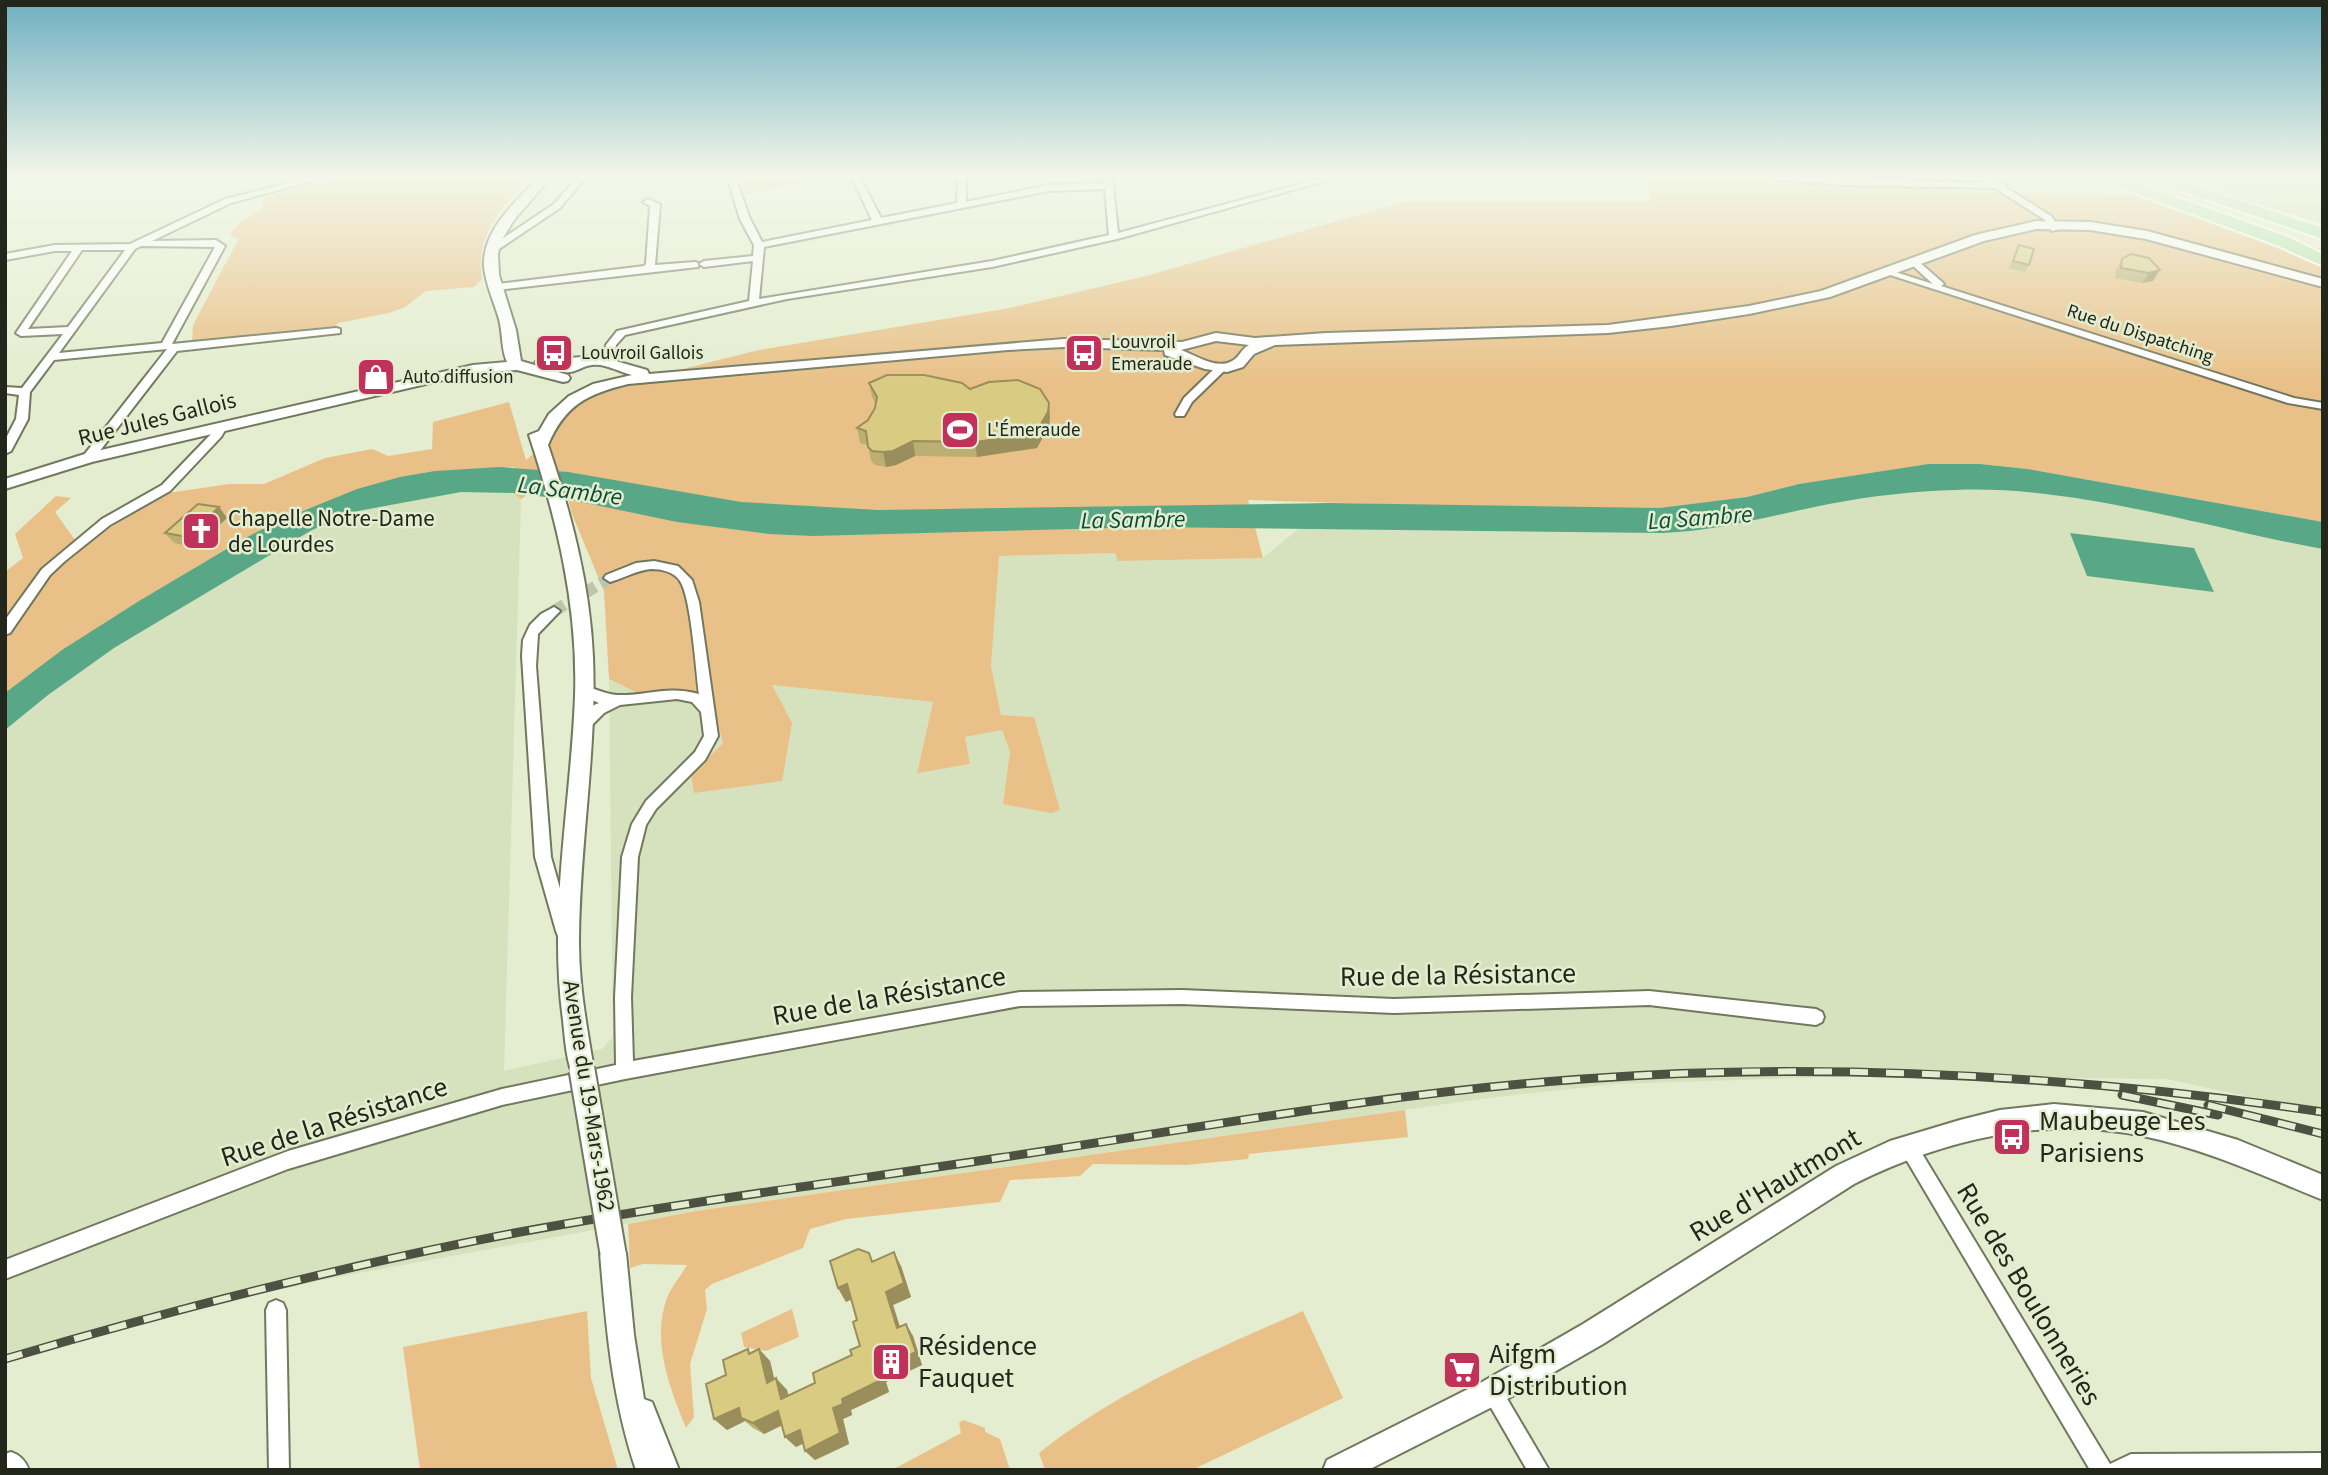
<svg xmlns="http://www.w3.org/2000/svg" width="2328" height="1475" viewBox="0 0 2328 1475" font-family="'Source Sans 3',sans-serif">
<style>
.built{fill:#d6e1bd}
.green{fill:#e9c188}
.water{fill:#58a887}
.lines{fill:none;stroke-linecap:round;stroke-linejoin:round}
.street-tunnel{stroke:#bdc5ab;stroke-width:12;stroke-dasharray:12 6;stroke-linecap:butt}
.street-casing{stroke:#71785e;stroke-width:4}
.secondary-casing{stroke:#71785e;stroke-width:4}
.primary-casing{stroke:#fff;stroke-width:3}
.highway-casing{stroke:#fff;stroke-width:4}
.street{fill:#fff;fill-rule:evenodd}
.secondary{fill:#fff;fill-rule:evenodd}
.primary{fill:#d0efcd;fill-rule:evenodd}
.highway{fill:#b0e4ac;fill-rule:evenodd}
.rail-casing{stroke:#4c5142;stroke-width:9}
.rail{stroke:#e4edcf;stroke-width:6;stroke-dasharray:18;stroke-linecap:butt}
.secondary-bridge-casing{stroke:#71785e;stroke-width:29;stroke-linecap:butt}
.secondary-bridge{stroke:#fff;stroke-width:25}
.wall{fill:#bbaf71}
.shaded-wall{fill:#998e5c}
.building{fill:#dacb83;stroke:#998e5c;stroke-width:2}
.labels{text-anchor:middle;dominant-baseline:central;stroke-width:5;stroke-linejoin:round;paint-order:stroke}
.far-street-label{font-size:19px;fill:#23261b;stroke:#e4edcf}
.far-poi-label{font-size:19px;fill:#23261b;stroke:#e4edcf;text-anchor:start}
.street-label{font-size:23px;fill:#23261b;stroke:#e4edcf}
.poi-label{font-size:23px;fill:#23261b;stroke:#e4edcf;text-anchor:start}
.water-label{font-size:24px;font-style:italic;fill:#084c36;stroke:#e4edcf}
.near-street-label{font-size:28px;fill:#23261b;stroke:#e4edcf}
.near-poi-label{font-size:28px;fill:#23261b;stroke:#e4edcf;text-anchor:start}
</style>
<rect width="100%" height="100%" fill="#e4edcf"/>
<g class="built">
<path d="M2085,176H2323V223L2279,211L2206,200L2135,196Z"/>
<path d="M1887,469L2323,522V1113L2167,1079L1852,1076L1616,1084L1488,1098L696,1211L327,1279L116,1327L5,1361V721L44,689L306,524L381,496L498,483L521,499L504,1071L602,1049L613,1037L609,679L638,693H710L723,743L691,775L694,793L771,685L933,702L917,772L970,764L965,737L1002,730L1010,752L1003,804L1034,717L1001,715L991,666L998,556L1115,553L1118,561L1263,558L1330,503L1514,508Z"/>
</g>
<g class="green">
<path d="M361,176H531C502,208 475,232 482,279L474,287L426,291L405,307L389,313L338,323L336,326L192,343L193,325L238,240L230,234L240,222L262,209L265,197L343,178L352,180L360,178Z"/>
<path d="M738,176H843L746,194Z"/>
<path d="M1644,176H1710L2008,193L2135,196L2247,233L2323,249V522L2028,469L1980,464H1928L1799,484L1747,497L1659,508H1514L1248,500L1263,558L1118,561L1115,553L999,556L991,666L1001,715L1034,717L1060,810L1051,813L1003,804L1010,752L1002,730L965,737L970,764L917,773L933,702L772,685L792,723L782,781L694,793L691,775L723,743L710,694L638,693L609,679L604,591L572,514L561,472L521,499L498,482L515,467L406,479L5,696V572L23,558L15,534L56,496L71,498L55,512L75,540L88,541L168,493L229,484H264L325,458L372,449L388,456L432,449L433,422L509,402L526,460L554,437L555,426L563,415L579,404L618,385L759,350L1010,308L1146,276L1404,202L1652,201Z"/>
<path d="M1405,1110L1408,1137L1249,1154L1248,1159L1186,1165L1093,1164L1080,1176L1010,1180L1000,1202L846,1219L810,1229L803,1248L712,1284L705,1290L707,1309L690,1364L694,1417L686,1428C670,1388 651,1341 667,1298C671,1287 681,1276 687,1265L643,1264L630,1268L628,1224L696,1211Z"/>
<path d="M792,1309L799,1337L766,1351L744,1347L741,1333Z"/>
<path d="M587,1311L591,1378L618,1470H420L403,1347Z"/>
<path d="M1303,1311L1343,1398L1192,1470H1045L1039,1453C1117,1391 1212,1351 1303,1311Z"/>
<path d="M963,1420L985,1428V1432L1000,1439L1010,1470H892L961,1433L959,1423Z"/>
</g>
<g class="water">
<path d="M1928,464H1980L2028,469L2323,522V549C2207,528 2073,485 1956,490C1914,491 1871,496 1829,504C1773,515 1720,531 1662,533L1152,527L813,536L769,534L677,522L576,501L515,493L461,492L358,511L312,530L114,648L48,695L5,730V693L62,650L139,601L247,537L281,520L357,489L400,477L435,471L499,467L568,472L741,502L878,510L1330,503L1659,508L1747,497L1799,484Z"/>
<path d="M2070,533L2194,548L2214,592L2087,576Z"/>
</g>
<g class="lines">
<path class="street-tunnel" d="M554,611L610,578"/>
<g class="street-casing">
<g id="street">
<path d="M317,176H330L231,203L152,241L216,240L225,246L172,344L336,328L340,329V333L177,351L92,461L88,462L82,458L84,455L167,349L54,360L30,392L28,419L11,451L5,454V440L16,419L19,395L5,393V387L22,388L63,334L21,336L16,333L72,251H55L5,260V254L55,245L130,244L225,199ZM141,246L215,247L162,343L59,353L135,249ZM82,250H125L68,327L28,329Z"/>
<path d="M579,176H587L560,208L496,251H490V247L554,204Z"/>
<path d="M727,176H735L750,219L762,242L872,220L851,176H859L881,218L957,203L958,176H966V202L1049,185L1104,183V176H1112L1118,233L1331,176H1343L1117,239L992,267L787,299L625,335L616,345L614,357L618,362L617,364H609L604,357L606,345L617,331L749,301L753,261L704,267L699,264L704,261L753,256L754,245L740,219ZM1105,189L1109,235L992,261L759,299L764,247L1049,191Z"/>
<path d="M1765,176L1986,183L1977,176C1988,175 1994,182 2005,184V187L2051,216L2060,229L2052,231L2045,220L1995,188L1842,185L1769,179Z"/>
<path d="M648,199L660,204L655,265L695,262L698,263V267L497,290L492,287L497,284L644,266L646,264L650,206L643,202Z"/>
<path d="M1912,261H1918L1942,282L1944,284L1941,286L2294,398L2323,403V409L2288,403L1884,273L1889,270L1933,284L1912,265Z"/>
<path d="M1221,365L1226,368L1225,370L1192,402L1184,416H1176L1175,414L1184,398L1217,366Z"/>
<path d="M221,424L227,427L221,437L170,491L110,525L65,561L50,575L10,633L5,635V620L42,569L102,519L162,485L212,433L217,425Z"/>
<path d="M654,561L678,566L692,580L699,602L718,736L705,760L656,809L646,825L638,857L631,997L633,1061L1020,992L1182,990L1394,999L1649,991L1816,1009L1822,1012L1824,1017L1822,1022L1816,1025L1649,1005L1394,1013L1182,1004L1020,1006L625,1079L502,1105L288,1169L5,1279V1260L288,1151L502,1089L616,1065L615,997L622,857L632,824L646,801L695,752L704,736L701,712L692,702L677,699L620,705L604,713L586,731H576L574,727L594,705L599,703L580,695L578,691L585,686C596,689 605,694 617,695C647,696 667,685 699,694C696,671 691,597 680,581C674,572 662,569 651,569C637,570 624,578 610,582L604,578L606,575L636,563Z"/>
<path d="M554,607L560,611L538,634L536,666L551,857L572,931L570,936L564,938L558,936L556,931L535,857L522,656L523,640L530,625L541,614Z"/>
<path d="M1909,1139L1915,1142L2110,1464L2131,1454L2323,1453V1470H2090L1903,1154L1900,1148L1903,1142Z"/>
<path d="M276,1300L283,1303L286,1310L289,1470H269L266,1310L269,1303Z"/>
<path d="M1492,1382L1499,1385L1549,1470H1527L1482,1392L1485,1385Z"/>
<path d="M11,1452C20,1455 25,1460 29,1470H5V1454Z"/>
</g>
</g>
<g class="secondary-casing">
<g id="secondary">
<path d="M540,176H552L514,220L501,241L498,254L499,275L516,330L521,361L568,375L570,378L568,381L563,382L517,370L473,373L92,462L5,489V479L88,453L473,365L507,362C501,349 503,334 499,319C494,302 486,285 484,267C482,229 517,201 540,176Z"/>
<path d="M2036,221L2090,222L2147,231L2323,279V287L2146,239L2090,230L2036,229L1984,241L1830,297L1749,314L1671,326L1608,333L1275,345L1254,354L1243,367L1227,372L1205,369L1165,355L1164,350L1064,347L1008,350L628,384C587,394 565,405 548,445C571,513 590,584 593,657C597,753 579,848 579,943C579,986 587,1028 594,1070L590,1078L582,1081L574,1078C566,1061 565,1039 563,1020C548,912 571,804 575,696C578,606 557,520 529,435L539,431L549,414L569,396L593,384L632,375C619,372 605,363 592,365C581,366 575,374 564,372L563,367L537,366L535,363L537,360L598,356L647,370L649,374L1064,339L1182,342L1216,333L1255,338L1326,333L1608,325L1749,306L1821,291L1975,235ZM1216,341L1249,345C1241,349 1239,358 1232,361C1217,370 1195,355 1181,350Z"/>
<path d="M2054,1104L2143,1112L2238,1140L2323,1175V1200C2264,1176 2205,1149 2143,1136C2044,1115 1942,1140 1854,1184L1603,1344L1502,1402L1368,1470H1323L1327,1460L1482,1382L1583,1324L1836,1166L1890,1141L1960,1120L2000,1110Z"/>
<path d="M613,1240L622,1244L626,1253L634,1335L644,1399L652,1402L679,1470H636C612,1399 606,1327 600,1253L604,1244Z"/>
</g>
</g>
<g class="primary-casing">
<path id="primary" d="M23,176H41L5,192V183Z"/>
</g>
<g class="highway-casing">
<g id="highway">
<path d="M2095,176H2117L2288,237L2323,254V266L2276,245L2097,179Z"/>
<path d="M2144,176H2167L2323,228V239L2146,179Z"/>
</g>
</g>
<use href="#street" class="street"/>
<use href="#secondary" class="secondary"/>
<use href="#primary" class="primary"/>
<use href="#highway" class="highway"/>
<g class="rail-casing">
<g id="rail">
<path d="M2122,1095L2218,1115"/>
<path d="M2208,1105L2323,1134"/>
<path d="M5,1359C175,1309 346,1265 520,1232C679,1203 839,1182 998,1158C1192,1129 1386,1093 1582,1079C1831,1061 2077,1076 2323,1112"/>
</g>
</g>
<use href="#rail" class="rail"/>
<g class="secondary-bridge-casing">
<path id="secondary-bridge" d="M582,1070L613,1253"/>
</g>
<use href="#secondary-bridge" class="secondary-bridge"/>
</g>
<g class="wall">
<path d="M2019,245L2029,265L2025,272L2009,268Z"/>
<path d="M2149,258L2153,281L2142,283L2115,278L2116,270L2122,259Z"/>
<path d="M869,383L970,389L1050,417L1049,426L1037,448L977,457L915,456L896,465L886,467L875,465L871,461L868,445L860,443L857,428L868,420L875,408L876,404L872,397Z"/>
<path d="M219,507L227,518L195,547L174,543L165,533Z"/>
<path d="M869,1253L873,1261L901,1266L911,1297L893,1305L900,1327L913,1336L922,1365L886,1382L889,1392L851,1410L852,1415L843,1419L849,1444L815,1460L805,1451L803,1444L796,1447L785,1437L782,1425L764,1434L753,1428L745,1421L727,1430L714,1419L726,1375L751,1352L759,1349L770,1361L774,1379L787,1390L788,1395L815,1383L852,1355L860,1346L857,1320L851,1299L846,1302L838,1288Z"/>
</g>
<g class="shaded-wall">
<path d="M2160,270L2153,281L2142,283L2149,273Z"/>
<path d="M1049,403L1050,417L1049,426L1037,448L977,457L975,442Z"/>
<path d="M913,441L915,456L896,465L886,467L883,452Z"/>
<path d="M219,507L227,518L195,547L187,537Z"/>
<path d="M894,1252L901,1266L911,1297L893,1305L904,1340L897,1328L886,1292Z"/>
<path d="M847,1284L855,1298L846,1302L838,1288Z"/>
<path d="M906,1324L913,1336L922,1365L886,1382L889,1392L851,1410L852,1415L843,1419L849,1444L815,1460L805,1451L833,1408L842,1399L878,1370Z"/>
<path d="M759,1349L770,1361L778,1394L767,1383Z"/>
<path d="M776,1378L787,1390L792,1410L781,1399Z"/>
<path d="M739,1408L741,1418L745,1421L727,1430L714,1419Z"/>
<path d="M778,1411L789,1422L764,1434L753,1423Z"/>
<path d="M800,1430L810,1440L796,1447L785,1437Z"/>
</g>
<g class="building">
<path d="M2019,245L2034,249L2029,265L2013,261Z"/>
<path d="M2131,254L2149,258L2160,270L2149,273L2121,268L2122,259Z"/>
<path d="M887,375H924L962,383L970,389L989,382L1018,380L1040,389L1049,403L1048,412L1035,434L975,442L913,441L893,451L883,452L872,451L868,447L866,431L857,428L868,420L875,408L877,397L869,383Z"/>
<path d="M198,504L219,507L187,537L165,533Z"/>
<path d="M858,1249L869,1253L872,1262L894,1252L904,1283L886,1292L897,1328L906,1324L916,1352L878,1370L881,1380L842,1399L843,1404L833,1408L840,1433L805,1451L800,1430L785,1437L778,1411L753,1423L741,1418L739,1408L714,1419L706,1384L726,1375L723,1360L748,1349L749,1354L759,1349L767,1383L776,1378L781,1399L815,1383L813,1373L852,1355L850,1350L860,1346L853,1322L857,1320L847,1284L838,1288L830,1261Z"/>
</g>
<linearGradient id="sky" x2="0" y2="1"><stop stop-color="#6eafc1"/><stop offset="0.46" stop-color="#f3f7e9"/><stop offset="1" stop-color="#f3f7e9" stop-opacity="0"/></linearGradient>
<rect width="2328" height="382" fill="url(#sky)"/>
<defs>
<g id="bus-square" transform="scale(2.0125)"><rect x="-9" y="-9" width="18" height="18" rx="4" fill="#c1325b" stroke="#e4edcf"/><path d="M-5-6H5V4H4V6H2V4H-2V6H-4V4H-5ZM-3.5-4V0h7V-4ZM-3.5 1.2v1.5H-2V1.2ZM2 1.2v1.5H3.5V1.2Z" fill="#fff"/></g>
<g id="shop-square" transform="scale(2.0125)"><rect x="-9" y="-9" width="18" height="18" rx="4" fill="#c1325b" stroke="#e4edcf"/><path d="M-5-2.5h2.3a2.7 3.5 0 0 1 5.4 0H5L5.5 6h-11ZM-1.5-2.5h3a1.5 2.3 0 0 0-3 0Z" fill="#fff"/></g>
<g id="stadium-square" transform="scale(2.0125)"><rect x="-9" y="-9" width="18" height="18" rx="4" fill="#c1325b" stroke="#e4edcf"/><path d="M0-5a6.5 5 0 1 0 0 10a6.5 5 0 1 0 0-10ZM-3.5-1.8h7v3.6h-7Z" fill="#fff"/></g>
<g id="church-square" transform="scale(2.0125)"><rect x="-9" y="-9" width="18" height="18" rx="4" fill="#c1325b" stroke="#e4edcf"/><path d="M-1.2-6h2.4v3.5h3.3v2.4h-3.3V6h-2.4V-.1h-3.3v-2.4h3.3Z" fill="#fff"/></g>
<g id="building-square" transform="scale(2.0125)"><rect x="-9" y="-9" width="18" height="18" rx="4" fill="#c1325b" stroke="#e4edcf"/><path d="M-4-6H4V6H1V3H-1V6H-4ZM-2.5-4.3h1.7v1.8h-1.7ZM.8-4.3h1.7v1.8H.8ZM-2.5-1h1.7V.8h-1.7ZM.8-1h1.7V.8H.8Z" fill="#fff"/></g>
<g id="supermarket-square" transform="scale(2.0125)"><rect x="-9" y="-9" width="18" height="18" rx="4" fill="#c1325b" stroke="#e4edcf"/><path d="M-6-5.5h2.5l.6 2H6L4.5 2H-2.5L-4.4-4H-6ZM-1.5 3.2a1.3 1.3 0 1 0 .1 0ZM3 3.2a1.3 1.3 0 1 0 .1 0Z" fill="#fff"/></g>
</defs>
<g fill-rule="evenodd">
<use href="#bus-square" x="554" y="353"/>
<use href="#bus-square" x="1084" y="353"/>
<use href="#shop-square" x="376" y="377"/>
<use href="#stadium-square" x="960" y="430"/>
<use href="#church-square" x="201" y="531"/>
<use href="#bus-square" x="2012" y="1137"/>
<use href="#building-square" x="891" y="1362"/>
<use href="#supermarket-square" x="1462" y="1370"/>
</g>
<g class="labels">
<g class="far-street-label">
<text transform="translate(2140 334) rotate(18)">Rue du Dispatching</text>
</g>
<g class="far-poi-label">
<text x="1111" y="342">Louvroil<tspan x="1111" dy="22">Emeraude</tspan></text>
<text x="581" y="353">Louvroil Gallois</text>
<text x="403" y="377">Auto diffusion</text>
<text x="987" y="430">L'Émeraude</text>
</g>
<g class="street-label">
<text transform="translate(157 419) rotate(-14)">Rue Jules Gallois</text>
<text transform="translate(589 1096) rotate(81)">Avenue du 19-Mars-1962</text>
</g>
<g class="poi-label">
<text x="228" y="518">Chapelle Notre-Dame<tspan x="228" dy="26">de Lourdes</tspan></text>
</g>
<g class="water-label">
<text transform="translate(570 491) rotate(7)">La Sambre</text>
<text transform="translate(1700 518) rotate(-4)">La Sambre</text>
<text transform="translate(1133 520) rotate(-1)">La Sambre</text>
</g>
<g class="near-street-label">
<text transform="translate(1458 975) rotate(-1)">Rue de la Résistance</text>
<text transform="translate(889 996) rotate(-10)">Rue de la Résistance</text>
<text transform="translate(334 1122) rotate(-18)">Rue de la Résistance</text>
<text transform="translate(1775 1185) rotate(-31)">Rue d'Hautmont</text>
<text transform="translate(2029 1294) rotate(59)">Rue des Boulonneries</text>
</g>
<g class="near-poi-label">
<text x="2039" y="1121">Maubeuge Les<tspan x="2039" dy="32">Parisiens</tspan></text>
<text x="918" y="1346">Résidence<tspan x="918" dy="32">Fauquet</tspan></text>
<text x="1489" y="1354">Aifgm<tspan x="1489" dy="32">Distribution</tspan></text>
</g>
</g>
<rect width="2328" height="1475" fill="none" stroke="#23261b" stroke-width="14"/>
</svg>
